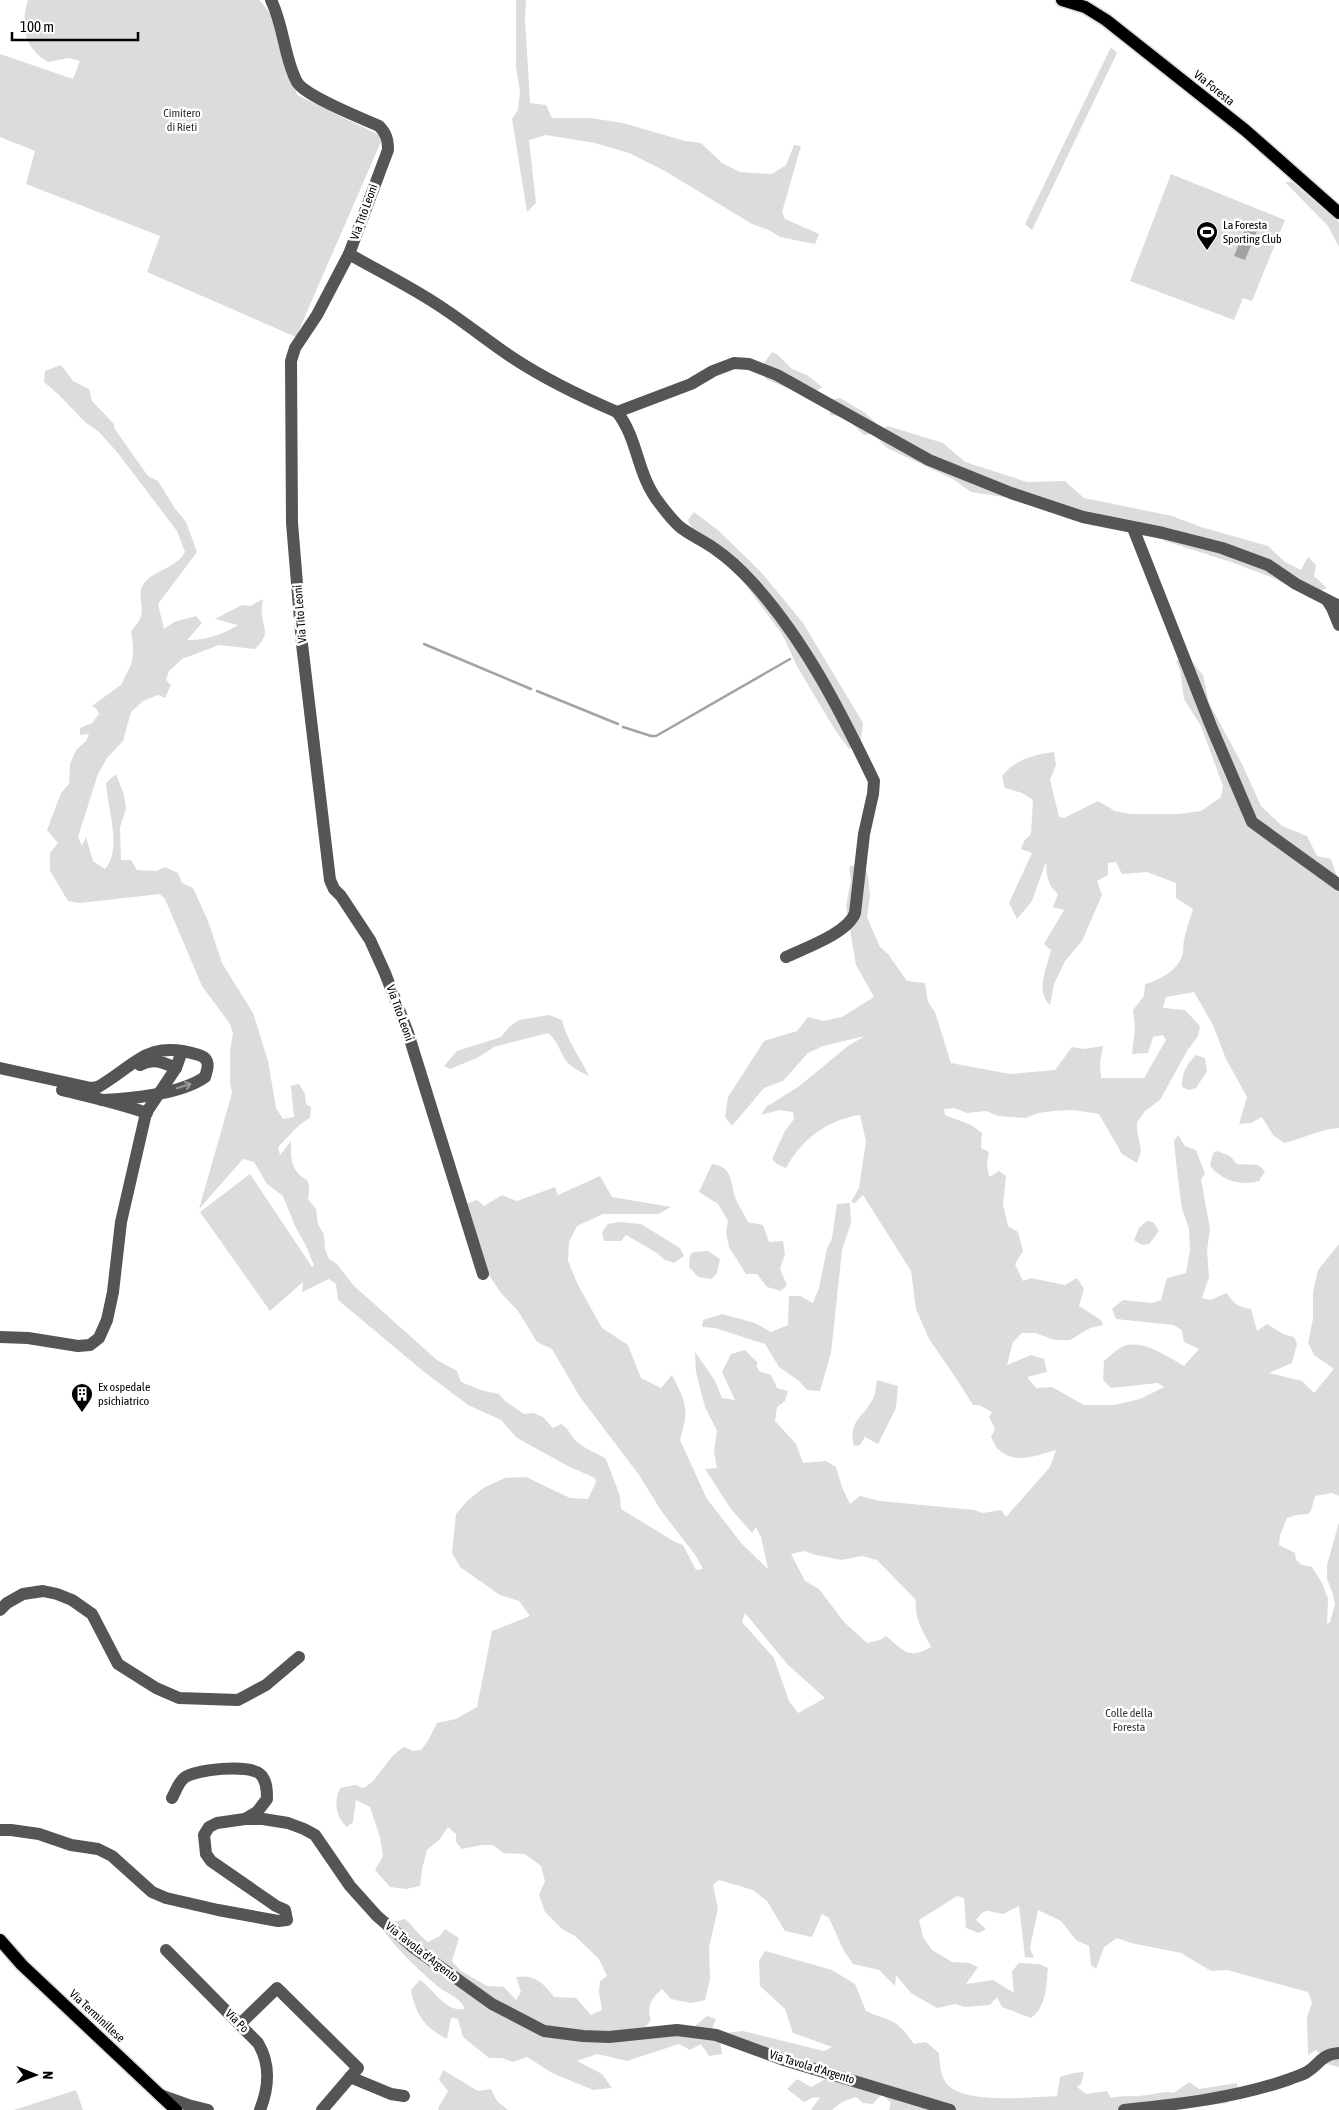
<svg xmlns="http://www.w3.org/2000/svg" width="1339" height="2110" viewBox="0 0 1339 2110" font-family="'Asap Condensed',sans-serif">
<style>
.green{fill:#dcdcdc;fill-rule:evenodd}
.water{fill:#a3a3a3}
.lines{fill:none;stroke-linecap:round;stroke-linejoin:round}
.stream{stroke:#a3a3a3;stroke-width:2.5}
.major-casing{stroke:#dbdbdb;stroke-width:15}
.minor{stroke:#555;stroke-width:12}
.major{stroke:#000;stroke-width:12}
.oneway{stroke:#999}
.labels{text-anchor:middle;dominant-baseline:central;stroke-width:5;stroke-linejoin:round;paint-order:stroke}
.street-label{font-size:12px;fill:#000;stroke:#fff}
.park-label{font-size:12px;fill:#333;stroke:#fff}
.poi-label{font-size:12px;fill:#000;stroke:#fff;text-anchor:start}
</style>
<rect width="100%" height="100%" fill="#fff"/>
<g class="green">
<path d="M28,0H259C283,24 288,64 297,95L383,137L296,337L147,272L160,236L26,184L35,151L0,137V54L73,79L80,61L69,58L48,62C24,48 20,26 28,0Z"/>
<path d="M516,0H526L525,19L530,103L546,105L552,118H590L623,123L685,141L701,143L722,163L740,172L752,173L772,174L786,165L794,145L801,146L782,212L785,219L819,234L815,244L780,237L769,230L752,224L665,171L629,153L595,143L546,135L529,140L536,203L527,212L512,119L518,110L520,91L516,67Z"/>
<path d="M1111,47L1117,53L1032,230L1025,224Z"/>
<path d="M1171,174L1285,220L1252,301L1243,298L1234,320L1130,281Z"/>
<path d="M1285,182H1292L1339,222V247L1328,226Z"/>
<path d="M772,352L778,355L792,369L807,375L822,387L807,398L792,390L766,379L764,363Z"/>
<path d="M61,365L73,381L89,389L92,401L114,424V428L148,476L158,481L174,507L186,522L197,552L158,604L164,629L174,622L196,616L202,623L187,640C203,641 224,634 238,625L215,619L242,605L250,606L263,599C262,604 261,611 262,616C265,632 269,635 255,649L219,645L182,659L169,671L166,680L171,685L165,698L158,695L143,701L131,712L123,741L107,758L98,774L78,837L82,846L86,837L93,861L105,869C123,850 107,806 106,783L116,774L124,795L126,809L120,827L121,860H131L137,870L156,871L165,867L178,873L182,883L193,888L208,921L222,963L253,1013L268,1061L276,1108L283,1119L294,1117L291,1086L299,1084L305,1094L306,1104L311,1107L310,1118C293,1128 291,1135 278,1147L280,1155L291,1141C291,1150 290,1161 295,1169C304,1184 312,1173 308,1199L316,1209L318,1224L324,1235L325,1249L329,1259L337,1264L353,1285L437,1360L457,1371L461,1382L484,1391L499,1394L505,1401L524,1414L533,1413L543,1417L553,1428L561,1424C569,1428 570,1436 577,1442C585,1449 597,1453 606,1459L620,1496L621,1509L675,1542L683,1545L696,1570L703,1569L696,1556L662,1512L639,1475L580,1397L552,1349L537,1342L518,1311L501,1293L487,1272L466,1204L477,1200L484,1206L502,1195L517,1201L555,1187L558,1195L600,1176L612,1197L671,1207L658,1214H603L577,1226L569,1242L568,1261L578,1285L602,1328L628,1345L641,1378L661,1388L672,1375C687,1405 689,1408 680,1440L707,1499L742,1544L768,1569L761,1537L756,1527L752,1533L731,1509L705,1469L717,1468L714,1451L717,1431L705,1407L696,1372L695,1352L714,1379L722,1398L735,1400L722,1372L731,1354L745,1350L758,1363L756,1365L759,1371L771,1375L777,1388L788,1391L785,1401L777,1407L775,1421L796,1444L803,1463L826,1461L836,1467L842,1487L850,1504L860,1496L880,1501L974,1510L983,1513L1001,1510L1006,1517L1050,1467L1056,1450C1038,1455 1016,1465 999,1450C996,1448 993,1441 991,1437L995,1429L989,1417L992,1412L979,1405H973L956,1378L929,1339L916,1309L911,1271L863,1195L855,1203L851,1202L859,1188L866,1141L860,1115C827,1120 802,1139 786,1168L777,1164L772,1159L785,1131L794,1119L793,1112L779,1110L761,1115L766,1107L798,1087L848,1046L865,1036L823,1046L808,1053L783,1081L764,1088L732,1126L725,1117L728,1097L764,1041L797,1031L808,1017L823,1021L842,1017L874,997L856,965L846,906L851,880L849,867L861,862L868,875L870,896L867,917L880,947L888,954L907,981L925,983L928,1002L935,1012L951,1063L1010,1074L1055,1070L1072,1047L1083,1049L1103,1046L1100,1063L1101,1078H1144L1166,1040L1163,1035L1153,1037L1148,1053L1132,1054L1135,1027L1133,1010L1144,996L1145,984C1159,980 1177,971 1182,956C1184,951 1183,945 1184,940C1186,930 1190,919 1193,909L1176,898V883L1147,872L1122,874L1116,862L1108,863V875L1097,881L1102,895L1082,941L1065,961L1054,984L1050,1005C1035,991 1047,968 1051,950L1044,944L1064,910L1053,907L1058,894C1047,884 1047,876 1046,862L1032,901L1017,919L1009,903L1032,853L1021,849L1024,841L1031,834L1033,800L1022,793L1005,788L1002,776C1016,759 1033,755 1054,752L1056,765L1050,780L1059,817L1064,818L1098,801L1115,811L1130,814H1179L1201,811L1221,797L1223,786L1201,726L1184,699L1180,670L1176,661L1189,658L1203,675L1209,703L1242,764L1261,806L1282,826L1307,836L1317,856L1331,859L1339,882V1128C1319,1129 1303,1139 1284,1143L1273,1135L1262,1117L1251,1123L1239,1124L1247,1097L1226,1059L1213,1025L1194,992L1166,997L1163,1008L1185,1010L1200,1026L1198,1036L1187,1051L1160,1100L1145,1111L1137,1122V1129L1141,1151L1137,1163L1122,1154L1099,1114L1073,1110L1054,1111L1038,1113L1026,1118L998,1116L986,1111L967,1113L954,1108L944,1109L945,1115L971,1125L982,1133L981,1148L989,1152L987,1164L989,1177L999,1171L1006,1176L1003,1205L1008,1226L1018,1232L1023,1251L1015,1264L1023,1281L1031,1278L1065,1285L1077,1278L1084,1289L1079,1306L1101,1320L1103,1325L1090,1328L1070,1340H1055L1035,1333H1022L1013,1342L1007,1365L1031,1355L1044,1359L1047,1372L1027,1377L1036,1388L1052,1387L1084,1405H1114L1140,1399L1164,1387L1158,1383L1111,1388L1103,1380L1104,1361C1110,1356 1117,1349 1124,1346C1142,1339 1169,1357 1184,1366L1199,1349L1184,1342L1182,1330L1173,1325L1116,1319L1112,1309L1123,1300L1152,1303L1161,1300L1167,1278L1186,1273L1190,1250L1189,1229L1182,1209L1176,1162L1174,1141L1178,1135L1185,1146L1196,1150L1205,1174L1201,1179L1210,1229L1207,1250L1209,1277L1202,1298L1210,1300L1227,1293C1233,1304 1239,1307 1251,1309L1257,1331L1267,1324L1283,1334L1294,1337L1297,1344L1292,1363L1269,1373L1302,1381L1314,1393L1334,1369L1314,1355L1308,1343L1313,1319V1292L1318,1270L1339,1244V1496L1332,1493L1315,1496L1311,1511L1308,1514L1296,1515L1287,1518L1280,1535L1279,1545L1295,1553L1296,1560L1302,1565L1312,1567L1322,1583L1328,1599L1327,1624L1330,1622L1335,1604L1333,1594L1327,1579V1565L1339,1522V2067L1322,2063L1321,2055L1316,2050L1308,2055L1307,2017L1312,2003L1308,1992L1227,1970L1211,1971L1181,1953L1131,1943L1117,1938L1104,1947L1096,1969L1091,1965L1089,1946L1076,1940L1061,1921L1038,1910L1030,1948L1034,1958L1025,1957L1019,1906L1003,1914C988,1912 986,1906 976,1920L986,1929L979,1933L966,1928L964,1898L957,1896L919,1920L923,1937L932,1950L952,1962L969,1963L978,1967L966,1984L993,1980L1014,1993L1012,1971L1019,1963L1039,1964L1048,1968C1046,1986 1047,2006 1031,2018L1002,2007L997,1997L990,2005L965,2007L955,2004L937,2008L911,1993L896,1975L895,1986L879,1970L853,1964L844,1951L829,1918L822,1914L812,1937L785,1931L767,1901L753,1890L719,1880L713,1885L718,1909L709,1947L710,1979L705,2000L691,2003L671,1999L662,1989C652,1998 646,2006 651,2020L641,2033L694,2027L707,2016L716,2019L712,2029L720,2041L722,2054L709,2056L701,2044L690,2050L679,2044L627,2061L597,2054L577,2061L602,2074L612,2088L593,2090L552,2073L527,2057L513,2062L502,2058H489L463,2037L458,2019L451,2018L447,2039C424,2027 416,2015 411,1990L420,1980C435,1990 444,2012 465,2009C461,1997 444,1993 435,1984C419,1970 394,1947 383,1929L388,1923L405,1919C413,1926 419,1935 428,1942L440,1936L445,1929L459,1938L452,1961L461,1971L487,1986L504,1987L516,2000L521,1992L516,1977C534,1974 544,1983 554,1997L576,1998L591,2015L602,2010L599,1992L600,1981L607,1976L599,1959L575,1936L562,1929L545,1912L539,1895L545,1881L541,1866L525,1854L503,1853L493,1845H482L462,1849L456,1842V1834L448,1827L440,1839L427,1850L422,1869L420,1886L406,1889L390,1887L375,1870L383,1856L380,1837L370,1807L356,1800L353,1822L347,1827C335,1816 334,1802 340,1788L355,1785L363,1788C380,1780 386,1757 404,1747L413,1751L421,1750L428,1741L437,1723L456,1719L477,1707L492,1631L530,1616L519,1601L500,1595L460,1567L452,1553L456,1514L468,1500L485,1487L505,1478L526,1477L570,1498L588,1499L596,1482L595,1478L568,1466L517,1438L501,1420L468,1405L423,1371L338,1300L336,1284L329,1279L302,1292L303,1282L270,1311L200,1212L250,1174L312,1267L314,1265L306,1246L295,1226L283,1196L267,1184L254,1162L243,1159L199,1209L232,1093L230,1083V1050L233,1034L230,1024L202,986L165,899L160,894L80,903L68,901L50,871V853L58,843L47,830L61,793L69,784L70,764L76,750L86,741L89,734L80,735V728L92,723L99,714L96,708L92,706L122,684C124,676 130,670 132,661C134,652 133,641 131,632C134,627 140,621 141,616C144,606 137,593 143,585C153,569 175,570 185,552L177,531L117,452L99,432L85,422L59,395L44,382L45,371ZM804,1551L816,1555L841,1560L862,1556L877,1560L916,1600C914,1618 923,1632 931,1647C908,1660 904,1651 886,1636L880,1640L867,1643L844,1622L819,1589L805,1581L791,1554ZM745,1613L788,1665L825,1698L798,1713L789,1701L774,1658L742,1622Z"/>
<path d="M840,398L864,412L877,424L871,434L864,435L844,416L830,415V400Z"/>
<path d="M888,426L943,443L965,462L1027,482L1065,481L1084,498L1172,516L1201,527L1268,546L1285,562L1301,570L1308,557L1316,565L1314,576L1327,588L1309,596L1271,577L1228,561L1165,541L1142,531L1022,500L971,492L953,479L887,448L876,437L878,431Z"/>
<path d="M694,512L719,531L761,572L803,623L863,723L860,746L849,749L835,730L798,668L782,634L742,580L695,534L688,520Z"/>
<path d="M549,1015L562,1020C567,1041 580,1057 589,1076C581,1072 574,1069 568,1063C560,1054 559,1042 548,1033L494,1047L477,1058L450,1069L444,1066L457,1051L501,1037L509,1027L519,1020Z"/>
<path d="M1196,1055L1205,1058L1207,1071L1196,1088L1189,1090L1182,1087C1181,1074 1187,1064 1196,1055Z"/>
<path d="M1217,1151L1230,1156L1237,1164L1258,1165L1265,1171L1259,1181C1240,1186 1223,1181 1210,1166L1213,1153Z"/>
<path d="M712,1164C733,1167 730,1181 735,1197C738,1205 744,1214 748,1222L763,1225L769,1242L783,1241L785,1254L780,1269L787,1285L781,1291L767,1287L757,1274H746L729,1247L726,1232L728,1221L718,1204L699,1192Z"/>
<path d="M850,1203L851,1223L842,1250L831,1353L820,1391L807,1390L799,1381L779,1367L765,1344L715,1328L702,1327L703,1320L722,1314L755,1323L771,1332L788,1325L789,1296H800L813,1303L819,1288L827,1249L832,1238L837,1204Z"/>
<path d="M1147,1221L1153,1222L1159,1231L1149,1244L1142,1245L1134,1240L1139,1228Z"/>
<path d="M620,1222L641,1224L680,1248L684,1256L674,1263L665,1260L657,1253L626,1235L621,1241H604L602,1232L608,1224Z"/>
<path d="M708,1251L720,1259L717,1273L711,1279L698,1277L689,1267L690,1255L694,1252Z"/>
<path d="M877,1380L898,1386L896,1408L878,1444L865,1437L860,1445L854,1446C847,1419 866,1417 874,1396C876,1391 876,1385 877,1380Z"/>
<path d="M765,1951L832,1970L855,1984L866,2011C893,2023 895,2017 914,2044L926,2042L939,2053C940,2063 940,2074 946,2083C963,2105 1032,2097 1057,2096L1060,2077L1073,2073L1084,2072L1081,2084L1077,2087L1086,2094L1107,2091L1111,2098C1123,2095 1135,2097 1147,2095C1157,2094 1164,2090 1174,2093L1189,2082L1199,2089L1237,2083L1238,2091L1230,2096L1227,2103L1172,2110H889L891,2103L882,2094L873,2104L863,2103L856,2097L842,2102L832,2110H811L820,2097L812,2098L804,2102L787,2089L797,2079L811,2087L831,2076L724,2033L743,2031L824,2051L832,2047L793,2033L785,2009L760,1986L759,1961Z"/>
<path d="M443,2070L478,2091L491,2089L497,2101L508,2110H439L438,2108L448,2091L439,2080Z"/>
<path d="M76,2090L83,2110H14Z"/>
</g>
<path class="water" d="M1246,227L1257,231L1245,260L1234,256Z"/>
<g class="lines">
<g class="stream">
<path d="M424,644L531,689"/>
<path d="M537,691L618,724"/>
<path d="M623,727L651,736H656L790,659"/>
</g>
<g class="major-casing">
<g id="major">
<path d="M1062,0L1085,7L1106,20L1245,130L1339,213"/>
<path d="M0,1940L22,1965L176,2110"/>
</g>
</g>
<g class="minor">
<path d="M271,0C284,26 284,58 297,82C305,96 361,118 379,126C386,133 388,139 388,150L349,254L317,315L295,348L291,361L292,523L302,644L330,880L334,889L341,896L370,940L385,973L408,1033L483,1274"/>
<path d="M349,254C377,270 407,285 435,303C462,320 486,340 513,358C545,379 582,397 617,412L691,384L713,371L734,363L749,364L777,375L929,460L1011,493L1083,517L1163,533L1222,548L1268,565L1296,584L1339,606"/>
<path d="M617,412C639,440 636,474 660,504C666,512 672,520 680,527C690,535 704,541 715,549C728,558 741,570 752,582C804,639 841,712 874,781L873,794L864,834L855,913C848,933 805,948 786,957"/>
<path d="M1133,528L1211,726L1252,822L1339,885"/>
<path d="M1327,600L1332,608L1339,625"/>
<path d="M140,1065C155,1058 162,1062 176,1068"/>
<path d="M0,1068L91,1088L98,1087C137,1064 148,1039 199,1055C211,1059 208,1068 205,1077C181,1094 131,1099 102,1100"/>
<path d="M62,1090C91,1097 119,1103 147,1113"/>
<path d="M0,1337L28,1338L78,1346L90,1345L99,1338L107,1320L113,1292L121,1222L146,1113L176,1068L182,1051"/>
<path d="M0,1610L7,1603L23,1594L43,1591L57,1594L72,1600L92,1614L118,1664L156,1688L179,1698L238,1700L266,1685L299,1657"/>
<path d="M172,1798C176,1791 178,1783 184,1778C196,1769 248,1764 260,1774C267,1780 267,1791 267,1799L257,1812L245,1819"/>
<path d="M0,1830H11L39,1834L71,1845L98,1849L112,1856L152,1892L166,1898L218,1910L278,1921L287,1920L285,1910L276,1906L211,1861L206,1854L204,1835L209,1827L217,1823L245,1819H263L288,1823L304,1829L315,1835L350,1886L377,1916L414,1948L492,2004L544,2031L583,2036L609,2037L677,2030L716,2035L784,2060L950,2110"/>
<path d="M166,1950L258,2043C271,2065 269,2087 260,2110"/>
<path d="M240,2024L277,1988L358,2068L322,2110"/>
<path d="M350,2077L391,2094L404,2096"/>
<path d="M160,2095L188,2105L208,2110"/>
<path d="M1124,2110C1180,2104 1236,2098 1290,2079C1295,2077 1302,2075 1307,2072C1321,2063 1320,2055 1339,2053"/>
</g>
<use href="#major" class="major"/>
</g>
<defs><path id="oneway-shaft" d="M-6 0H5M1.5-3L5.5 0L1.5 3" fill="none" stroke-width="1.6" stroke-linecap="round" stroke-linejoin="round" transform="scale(1.25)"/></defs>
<use class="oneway" href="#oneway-shaft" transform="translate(184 1086) rotate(-18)"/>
<defs>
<g id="stadium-pin" transform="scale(1.125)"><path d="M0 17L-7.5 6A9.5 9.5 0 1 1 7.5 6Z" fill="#000" stroke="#fff"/><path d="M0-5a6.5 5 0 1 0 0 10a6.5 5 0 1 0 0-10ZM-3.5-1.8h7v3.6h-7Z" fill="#fff"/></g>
<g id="building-pin" transform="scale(1.125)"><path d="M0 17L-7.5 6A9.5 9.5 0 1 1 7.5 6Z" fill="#000" stroke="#fff"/><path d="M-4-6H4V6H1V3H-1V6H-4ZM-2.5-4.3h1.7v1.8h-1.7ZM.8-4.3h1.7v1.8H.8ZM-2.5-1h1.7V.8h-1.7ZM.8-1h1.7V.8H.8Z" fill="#fff"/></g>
</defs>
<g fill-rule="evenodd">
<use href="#stadium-pin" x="1207" y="232"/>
<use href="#building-pin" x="82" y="1394"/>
</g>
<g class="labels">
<g class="street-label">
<text transform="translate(1214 88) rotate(39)">Via Foresta</text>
<text transform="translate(364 212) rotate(-70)">Via Tito Leoni</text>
<text transform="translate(300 614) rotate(-95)">Via Tito Leoni</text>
<text transform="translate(400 1013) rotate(70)">Via Tito Leoni</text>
<text transform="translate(422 1952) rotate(38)">Via Tavola d'Argento</text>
<text transform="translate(97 2016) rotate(43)">Via Terminillese</text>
<text transform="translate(237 2021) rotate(45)">Via Po</text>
<text transform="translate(812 2067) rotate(17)">Via Tavola d'Argento</text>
</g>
<g class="park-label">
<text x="182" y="113">Cimitero<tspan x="182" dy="14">di Rieti</tspan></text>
<text x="1129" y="1713">Colle della<tspan x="1129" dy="14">Foresta</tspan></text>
</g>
<g class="poi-label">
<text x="1223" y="225">La Foresta<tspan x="1223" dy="14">Sporting Club</tspan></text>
<text x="98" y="1387">Ex ospedale<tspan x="98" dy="14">psichiatrico</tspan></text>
</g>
</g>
<g transform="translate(35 2075) rotate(91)" stroke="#ffffff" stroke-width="4" paint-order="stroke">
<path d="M0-4L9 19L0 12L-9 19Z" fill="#000000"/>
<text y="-8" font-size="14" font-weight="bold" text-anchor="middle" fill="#000000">N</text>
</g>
<path d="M12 32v8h126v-8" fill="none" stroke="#000000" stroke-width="2.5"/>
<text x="20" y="32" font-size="15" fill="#000000" stroke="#ffffff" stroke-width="4" paint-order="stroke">100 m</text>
</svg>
